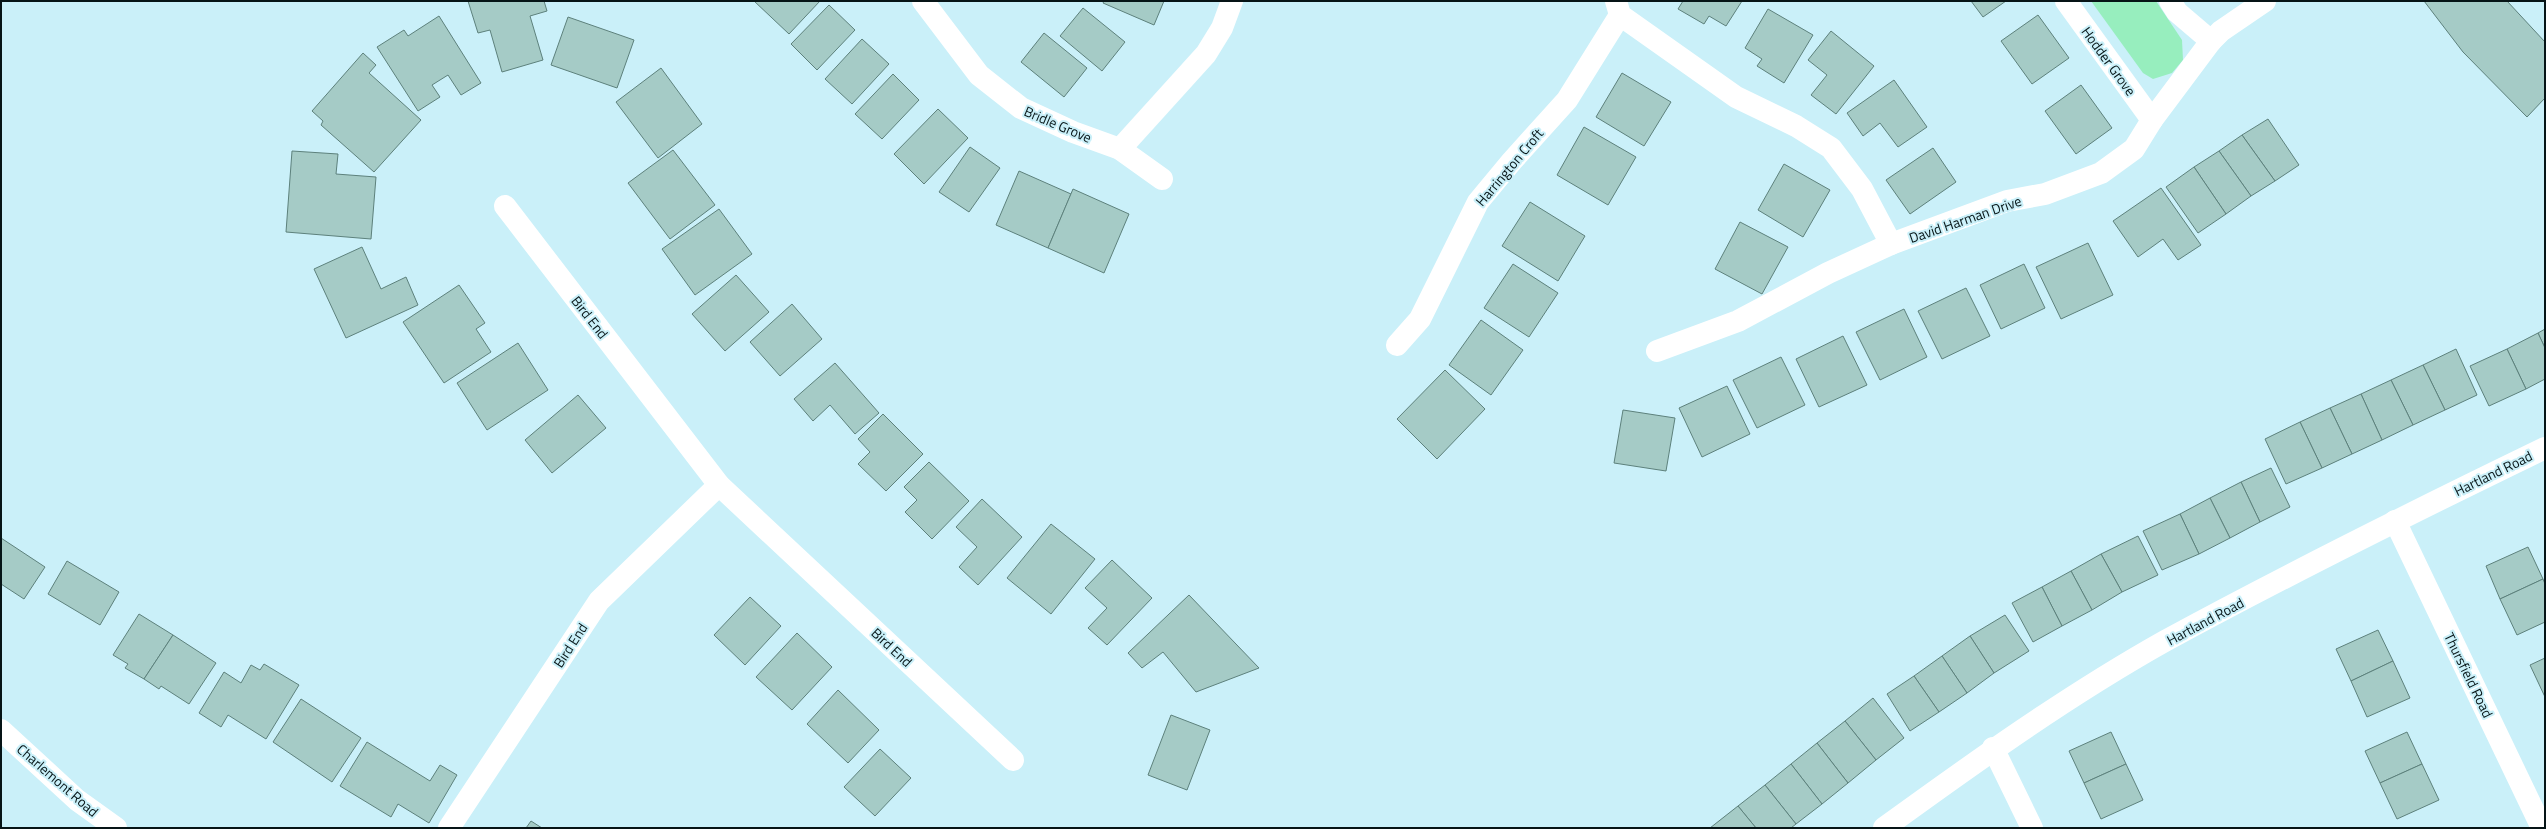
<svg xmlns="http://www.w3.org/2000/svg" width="2546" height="829" viewBox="0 0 2546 829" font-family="'Titillium Web',sans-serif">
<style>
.green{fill:#97eebe}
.building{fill:#a5cbc6;stroke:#5d817c}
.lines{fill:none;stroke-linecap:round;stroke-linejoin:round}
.minor{stroke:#fff;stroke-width:22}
.labels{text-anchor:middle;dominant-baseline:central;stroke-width:4;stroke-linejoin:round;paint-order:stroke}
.street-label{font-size:14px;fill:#061416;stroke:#caf0f9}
</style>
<rect width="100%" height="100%" fill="#caf0f9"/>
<path class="green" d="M2091,1H2156L2182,40L2183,60L2172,73L2153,79L2143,73Z"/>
<g class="building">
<path d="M468,1H544L547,11L530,16L543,60L502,72L490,30L478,33Z"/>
<path d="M754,1H820L789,34Z"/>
<path d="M1104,1H1164L1154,25L1103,3Z"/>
<path d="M1683,1H1742L1726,26L1709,16L1704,24L1678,9Z"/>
<path d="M1971,1H2006L1983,17Z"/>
<path d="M2424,1H2507L2545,42V98L2527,117L2463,52Z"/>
<path d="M829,5L855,30L817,70L791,44Z"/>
<path d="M1083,8L1125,42L1102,71L1060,36Z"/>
<path d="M1768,9L1813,35L1784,83L1757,66L1762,59L1745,48Z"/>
<path d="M2038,15L2069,58L2032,84L2001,41Z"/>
<path d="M439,16L481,83L461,95L448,75L432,85L440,97L418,111L377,47L404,30L408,36Z"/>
<path d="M568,17L634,40L617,88L551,65Z"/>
<path d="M1831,31L1874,66L1836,114L1811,95L1827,75L1808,60Z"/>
<path d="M1044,33L1087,68L1064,97L1021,62Z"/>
<path d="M862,39L889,64L852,104L825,79Z"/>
<path d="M363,53L376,65L369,73L421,120L374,172L321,125L323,121L312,111Z"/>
<path d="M661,68L702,124L658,158L616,102Z"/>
<path d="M1622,73L1671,102L1644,146L1596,117Z"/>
<path d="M893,74L919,100L882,139L855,114Z"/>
<path d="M1894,80L1927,127L1898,147L1880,123L1863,136L1847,113Z"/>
<path d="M2081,85L2112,128L2076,154L2045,111Z"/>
<path d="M938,109L968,138L924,184L894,154Z"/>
<path d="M2268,119L2299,165L2275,181L2242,135Z"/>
<path d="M1584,127L1636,157L1608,205L1557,175Z"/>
<path d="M2242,135L2275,181L2251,196L2219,151Z"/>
<path d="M970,147L1000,168L969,212L939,192Z"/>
<path d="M1933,148L1956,182L1910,214L1886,180Z"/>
<path d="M673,150L715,205L670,239L628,183Z"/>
<path d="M292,151L338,154L336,174L376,177L371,239L286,232Z"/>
<path d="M2219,151L2251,196L2226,214L2194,167Z"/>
<path d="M1784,164L1830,190L1803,237L1758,210Z"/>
<path d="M2194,167L2226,214L2198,233L2166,187Z"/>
<path d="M1019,171L1071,194L1048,248L996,225Z"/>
<path d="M2161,188L2201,245L2178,260L2163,239L2138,257L2113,221Z"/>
<path d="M1073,189L1129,214L1104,273L1048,248Z"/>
<path d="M1530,202L1585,236L1558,281L1502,246Z"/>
<path d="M719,209L752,254L695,295L662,249Z"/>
<path d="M1740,222L1788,247L1762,294L1715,269Z"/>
<path d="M2088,243L2113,295L2061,319L2036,267Z"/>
<path d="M362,247L381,289L406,277L418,305L346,338L314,269Z"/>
<path d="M1513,264L1558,293L1529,337L1484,308Z"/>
<path d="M2024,264L2045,308L2001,329L1980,285Z"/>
<path d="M736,275L769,312L725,351L692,314Z"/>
<path d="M459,285L485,323L476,329L491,352L444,383L403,322Z"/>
<path d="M1966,288L1990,336L1942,359L1918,311Z"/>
<path d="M792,304L822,339L780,376L750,342Z"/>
<path d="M1904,309L1927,357L1880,380L1856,332Z"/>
<path d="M1481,320L1523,350L1491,395L1449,365Z"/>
<path d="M2545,329V348L2538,333Z"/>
<path d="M2538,333L2545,348V379L2526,389L2507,349Z"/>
<path d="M1843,336L1867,385L1819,407L1796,359Z"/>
<path d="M518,343L548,390L487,430L457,383Z"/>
<path d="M2456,349L2477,395L2445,410L2423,365Z"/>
<path d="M2507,349L2526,389L2489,406L2470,366Z"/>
<path d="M1781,357L1805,405L1757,428L1733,380Z"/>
<path d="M835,363L879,413L855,434L830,405L813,421L794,399Z"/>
<path d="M2423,365L2445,410L2413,425L2391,380Z"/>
<path d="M1445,370L1485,409L1437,459L1397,419Z"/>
<path d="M2391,380L2413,425L2382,440L2361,394Z"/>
<path d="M1727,386L1750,434L1702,457L1679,408Z"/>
<path d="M2361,394L2382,440L2352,454L2330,408Z"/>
<path d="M578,395L606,428L552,473L525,440Z"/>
<path d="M2330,408L2352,454L2322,468L2300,422Z"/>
<path d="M1623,410L1675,418L1666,471L1614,463Z"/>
<path d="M883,414L923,454L886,491L858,464L870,452L858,439Z"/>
<path d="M2300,422L2322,468L2286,484L2265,439Z"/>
<path d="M929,462L969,501L932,539L905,512L917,500L904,487Z"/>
<path d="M2271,468L2290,507L2260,522L2241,482Z"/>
<path d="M2241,482L2260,522L2230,538L2210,498Z"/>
<path d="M2210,498L2230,538L2199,554L2180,514Z"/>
<path d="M982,499L1022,537L978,585L959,567L977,547L956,527Z"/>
<path d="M2180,514L2199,554L2162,570L2143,531Z"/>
<path d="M1051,524L1095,559L1051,614L1007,578Z"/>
<path d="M2138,536L2158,575L2122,592L2101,554Z"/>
<path d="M1,538L45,567L24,599L1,584Z"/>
<path d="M2528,547L2543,579L2500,599L2486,566Z"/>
<path d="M2101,554L2122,592L2092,610L2071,571Z"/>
<path d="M1112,560L1152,598L1107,645L1088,628L1107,608L1085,588Z"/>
<path d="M67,561L119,592L100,625L48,594Z"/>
<path d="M2071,571L2092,610L2062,626L2042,587Z"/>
<path d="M2543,579L2545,584V622L2517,635L2500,599Z"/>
<path d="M2042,587L2062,626L2033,642L2012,603Z"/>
<path d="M1189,595L1259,668L1196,692L1163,652L1142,668L1128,653Z"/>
<path d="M750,597L781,626L745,665L714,635Z"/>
<path d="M139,614L173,635L144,679L125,668L128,664L113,655Z"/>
<path d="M2005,615L2029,651L1994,673L1970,636Z"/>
<path d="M2378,630L2393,661L2351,681L2336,649Z"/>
<path d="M797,633L832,667L792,710L756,677Z"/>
<path d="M173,635L216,663L189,704L161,686L159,689L144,679Z"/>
<path d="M1970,636L1994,673L1967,693L1942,656Z"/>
<path d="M1942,656L1967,693L1939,712L1914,676Z"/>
<path d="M2545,658V697L2530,665Z"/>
<path d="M2393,661L2410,698L2367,717L2351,681Z"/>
<path d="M264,664L299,685L266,739L228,715L221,727L199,713L224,672L241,683L251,665L260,670Z"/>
<path d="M1914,676L1939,712L1910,731L1887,694Z"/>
<path d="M838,690L879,730L848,763L807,724Z"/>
<path d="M1873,698L1904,738L1876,760L1845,721Z"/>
<path d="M301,699L361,738L332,782L273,742Z"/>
<path d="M1171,715L1210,730L1187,790L1148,775Z"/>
<path d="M1845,721L1876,760L1848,783L1817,743Z"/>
<path d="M2111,732L2126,764L2084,783L2069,751Z"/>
<path d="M2407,732L2422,764L2380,783L2365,751Z"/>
<path d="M367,742L430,781L440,765L457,775L429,823L398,804L391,817L340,786Z"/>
<path d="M1817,743L1848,783L1822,804L1791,764Z"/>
<path d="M880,749L911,778L875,816L844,787Z"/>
<path d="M1791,764L1822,804L1796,824L1765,785Z"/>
<path d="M2126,764L2143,800L2101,819L2084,783Z"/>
<path d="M2422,764L2439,800L2397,819L2380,783Z"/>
<path d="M1765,785L1796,824L1791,828H1756L1738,806Z"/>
<path d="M1738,806L1756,828H1710Z"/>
<path d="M531,821L542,828H526Z"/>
</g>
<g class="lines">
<g class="minor">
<path d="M923,1L979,75L1021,108L1073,132L1120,149L1162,179"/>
<path d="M1616,1L1620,15L1736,97L1796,126L1831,148L1862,189L1891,244"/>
<path d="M2066,1L2152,120"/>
<path d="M2170,1L2177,12L2211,41"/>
<path d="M1120,149L1206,54L1222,28L1232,1"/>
<path d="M505,206L719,485L1013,760"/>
<path d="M1397,345L1420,319L1478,202L1512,161L1567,100L1620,15"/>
<path d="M1657,351L1738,321L1828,273L1891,244L2007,201L2045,194L2101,173L2134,149L2152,120L2211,41L2221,31L2265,1"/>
<path d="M2395,521L2542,828"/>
<path d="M1,730L77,800L116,828"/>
<path d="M1993,748L2032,828"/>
<path d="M449,828L599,601L719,485"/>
<path d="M1884,828C1975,762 2067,696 2165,641C2290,573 2417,510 2545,448"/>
</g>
</g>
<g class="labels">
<g class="street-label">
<text transform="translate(2109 61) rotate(54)">Hodder Grove</text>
<text transform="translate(1058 124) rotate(23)">Bridle Grove</text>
<text transform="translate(1509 167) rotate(-50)">Harrington Croft</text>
<text transform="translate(1965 219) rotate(-19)">David Harman Drive</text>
<text transform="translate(590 317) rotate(52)">Bird End</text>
<text transform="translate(2493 473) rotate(-26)">Hartland Road</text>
<text transform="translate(2205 621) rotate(-28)">Hartland Road</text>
<text transform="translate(570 645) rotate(-57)">Bird End</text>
<text transform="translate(892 647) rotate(43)">Bird End</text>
<text transform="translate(2469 675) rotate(64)">Thursfield Road</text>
<text transform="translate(58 780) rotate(41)">Charlemont Road</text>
</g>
</g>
<rect width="2546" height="829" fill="none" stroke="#061416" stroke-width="4"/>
</svg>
